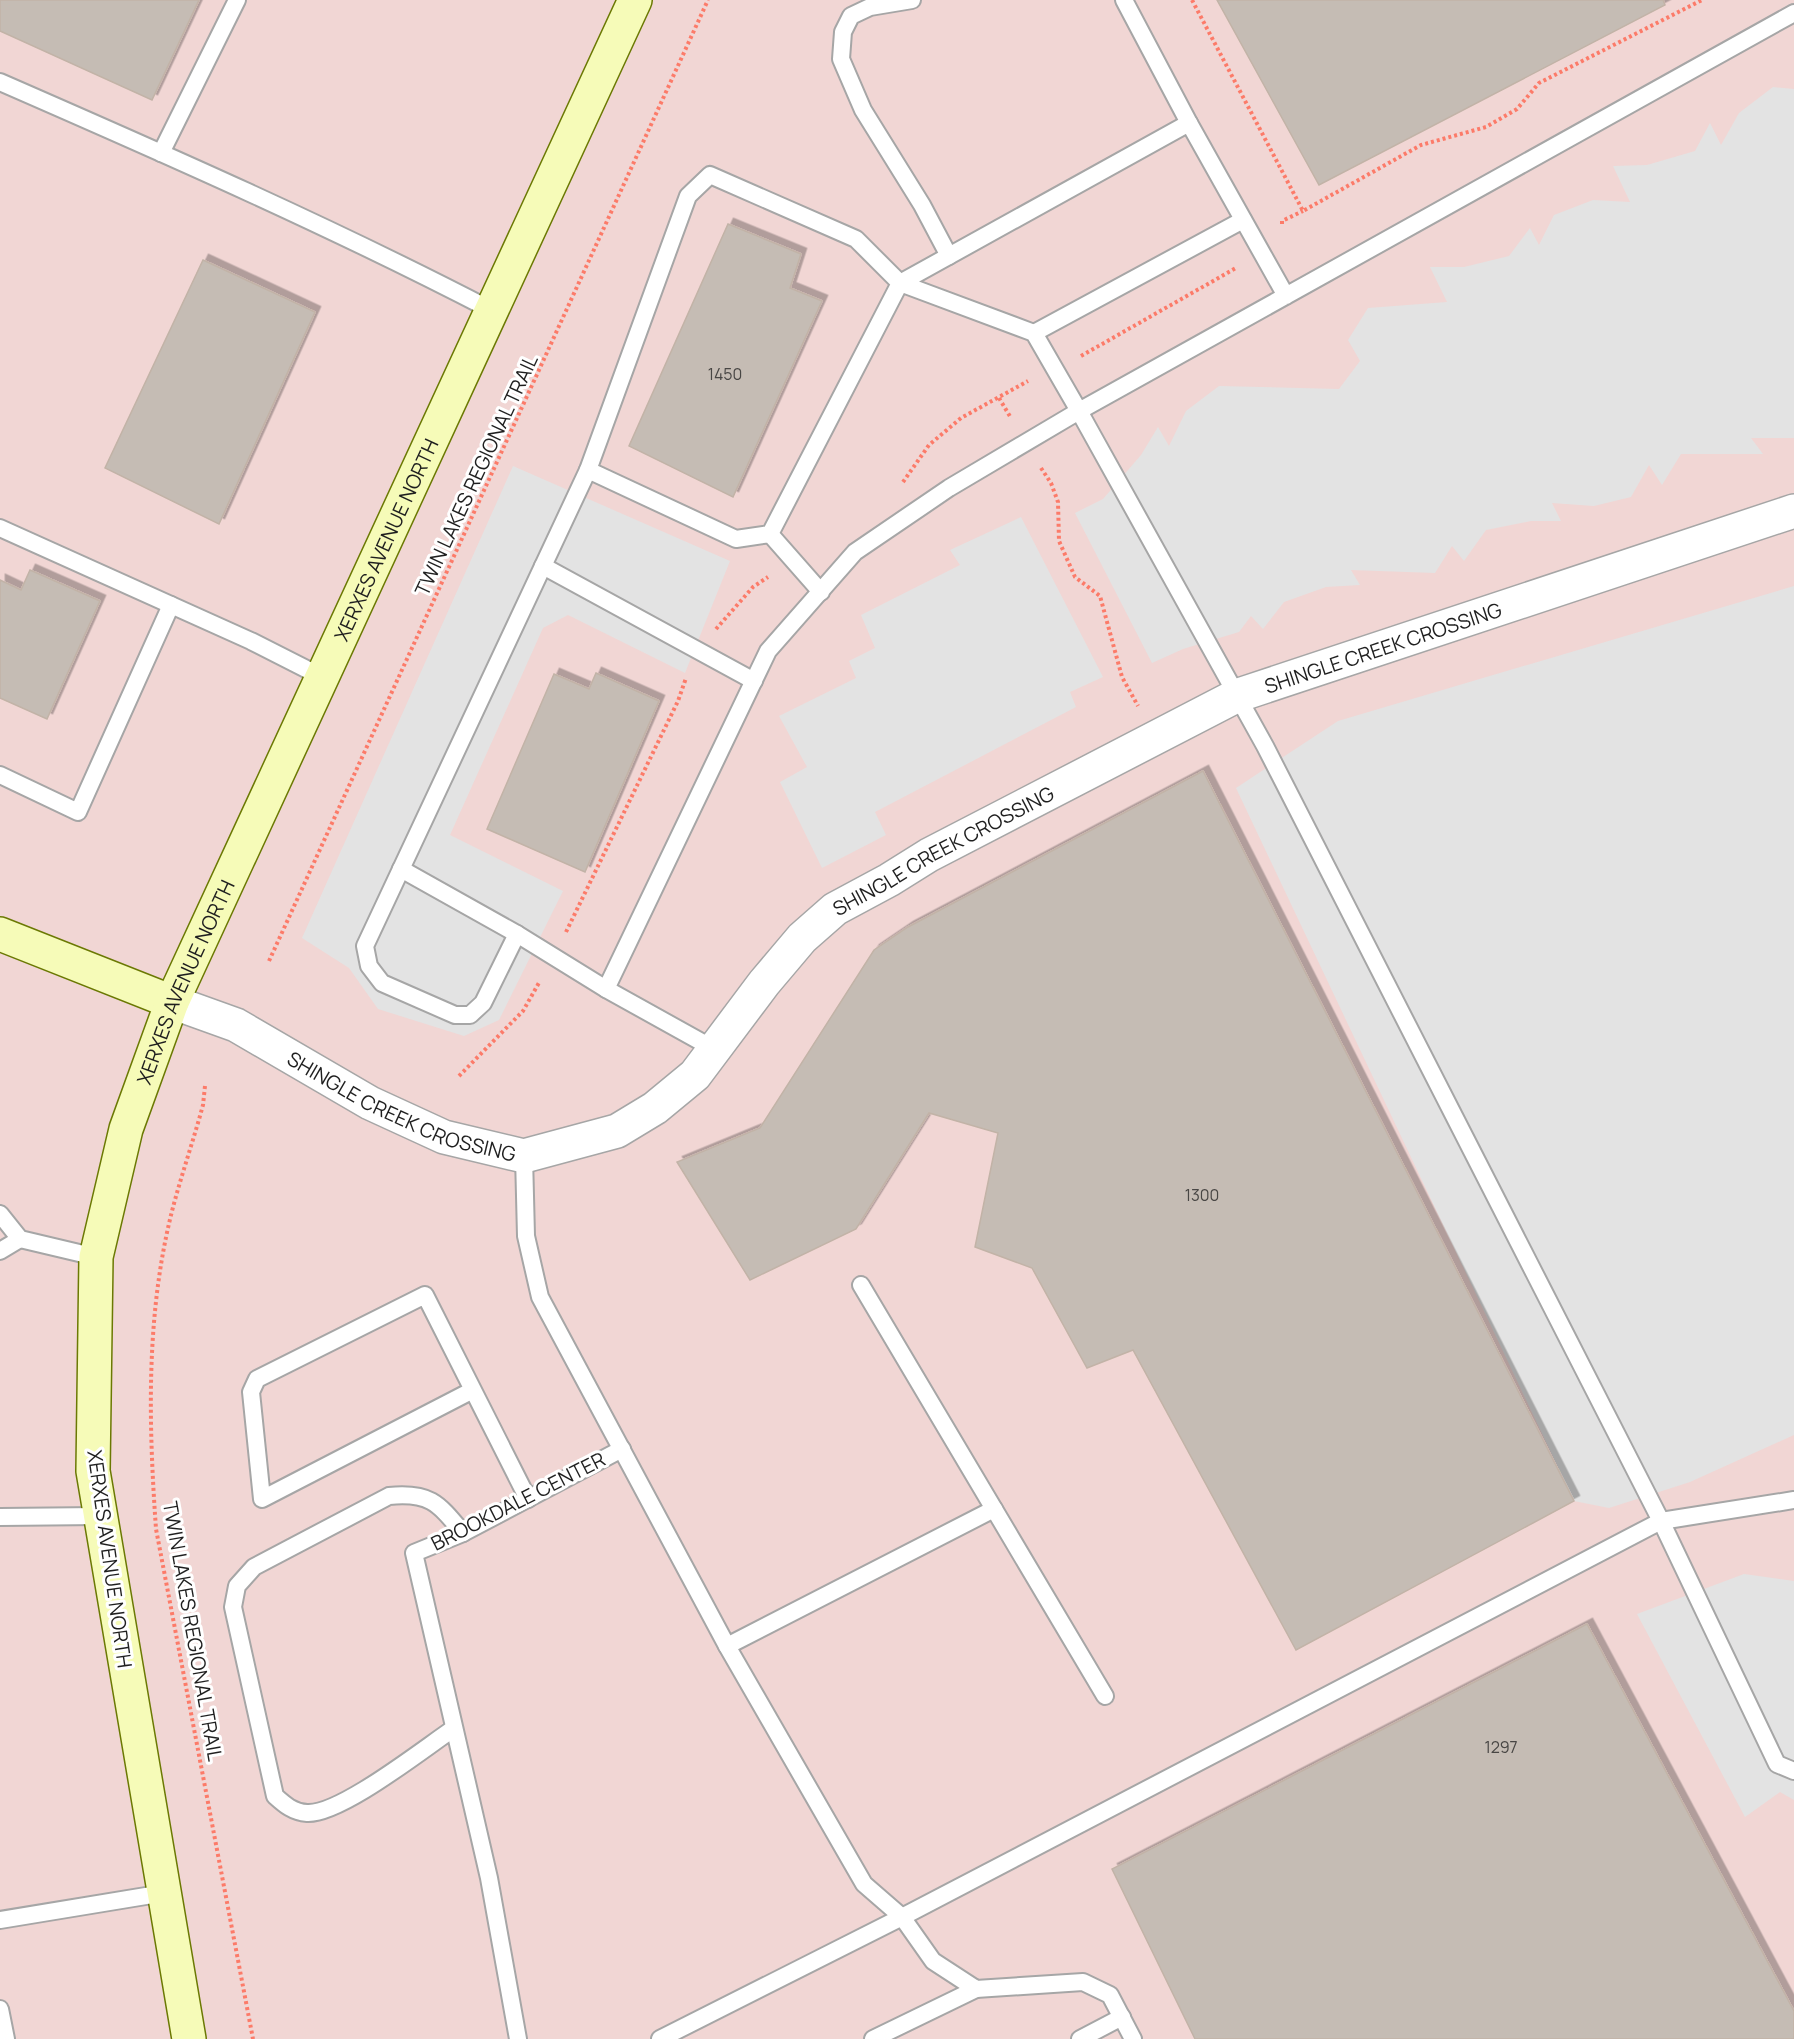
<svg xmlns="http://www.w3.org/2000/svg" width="1794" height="2039" viewBox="0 0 1794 2039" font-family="Manrope,sans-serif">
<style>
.commercial{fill:#f1d6d4}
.parking{fill:#e3e3e3}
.building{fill:#c5bcb4;stroke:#c2b3a7;stroke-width:1.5;filter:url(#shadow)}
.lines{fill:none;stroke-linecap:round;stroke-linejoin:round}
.lane-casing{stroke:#a6a6a6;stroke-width:20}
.street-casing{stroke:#a6a6a6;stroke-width:36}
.secondary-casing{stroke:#6b7903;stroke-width:36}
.path{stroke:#fc7b69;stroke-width:4;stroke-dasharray:3 3;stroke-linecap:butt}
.lane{stroke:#fff;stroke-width:16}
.street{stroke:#fff;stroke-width:33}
.secondary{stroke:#f6fbb8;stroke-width:33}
.labels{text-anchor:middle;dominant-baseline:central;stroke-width:6;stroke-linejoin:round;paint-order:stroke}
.number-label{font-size:16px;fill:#484644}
.street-label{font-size:20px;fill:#1f1f1f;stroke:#fff}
</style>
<defs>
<filter id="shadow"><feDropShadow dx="5.5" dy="-5.5" stdDeviation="0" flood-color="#0004"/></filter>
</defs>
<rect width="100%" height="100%" fill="#f0ece5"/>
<rect class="commercial" x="0" y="0" width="1794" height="2039"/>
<g class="parking">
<path d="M1773,87L1794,89V438H1751L1763,454H1681L1662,485L1649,465L1631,497L1594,506L1552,503L1561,521H1531L1486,530L1464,561L1452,546L1435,573L1351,570L1360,585L1326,587L1284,602L1263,629L1251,616L1239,632L1183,649L1152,663L1075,513L1103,499L1141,455L1158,427L1169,446L1186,411L1219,386L1339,389L1360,361L1348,340L1368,308L1447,302L1430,267H1464L1509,256L1530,228L1539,245L1554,215L1593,200L1630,202L1613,166L1647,165L1695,151L1710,123L1721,145L1739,113Z"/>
<path d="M513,466L730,561L685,673L568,615L543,628L450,835L563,891L499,1020L464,1036L378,1009L349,968L302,938Z"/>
<path d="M1021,517L1103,677L1070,692L1076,707L875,812L886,835L822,868L780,782L807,767L779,716L856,678L849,661L875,648L861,615L960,565L950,550Z"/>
<path d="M1794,586V1435L1690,1482L1609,1508L1574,1501L1236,788L1338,721Z"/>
<path d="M1744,1574L1794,1581V1800L1780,1792L1745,1817L1637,1614Z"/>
</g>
<g class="building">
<path d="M0,0H199L152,100L0,31Z"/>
<path d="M1217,0H1663L1665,5L1319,185Z"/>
<path d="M728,224L801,254L790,288L822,301L733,497L629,446Z"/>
<path d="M203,260L315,312L219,524L105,468Z"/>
<path d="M30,570L100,601L47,719L0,698V580L21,590Z"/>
<path d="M596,673L659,701L585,872L487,829L554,674L589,689Z"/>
<path d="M1203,771L1574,1501L1296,1650L1133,1350L1087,1368L1032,1268L975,1247L998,1133L929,1113L856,1229L750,1280L677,1162L760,1128L874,950L908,927Z"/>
<path d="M1587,1624L1794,2011V2039H1195L1112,1869Z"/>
</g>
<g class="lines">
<g class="lane-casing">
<g id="lane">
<path d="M912,0L870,7L851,16L843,32L841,59L863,110L922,205L949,256"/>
<path d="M1124,0L1189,123"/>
<path d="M0,82C165,154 331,227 491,310"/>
<path d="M161,153L237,0"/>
<path d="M1286,296L1189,123L900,283L1034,333L1079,411L1794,13"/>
<path d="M1034,333L1243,220"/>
<path d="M588,470L365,946L369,966L382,983L455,1015H470L483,1003L517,934L606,989"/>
<path d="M0,528L251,641L322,677"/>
<path d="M770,534L736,539L588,470L688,196L710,175L856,239L900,283L770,534L821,592"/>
<path d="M543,566L754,681"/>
<path d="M0,775L78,812L171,605"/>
<path d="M401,869L517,934"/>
<path d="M714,1049L606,989L768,651L855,552L949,488L1079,411L1265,746L1661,1521L1777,1764L1794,1771"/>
<path d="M524,1156L526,1236L540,1297L727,1646L864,1884L902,1917L933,1961L976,1989L1083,1982L1110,1995L1133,2039"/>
<path d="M0,1214L20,1239L96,1257"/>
<path d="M0,1251L20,1239"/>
<path d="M861,1285L1105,1696"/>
<path d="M473,1390L262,1499L251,1392L257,1379L425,1295L528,1499"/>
<path d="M0,1517L100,1516"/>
<path d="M727,1646L994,1509"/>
<path d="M453,1729C423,1749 340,1815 307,1813C293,1812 285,1805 275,1796L233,1607L237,1586L254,1567L389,1496C430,1492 438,1503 463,1533"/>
<path d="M0,1920L164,1893"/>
<path d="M0,2009L6,2039"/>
<path d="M518,2039L489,1878L414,1553L463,1533L622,1449"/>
<path d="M660,2039L902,1917L1661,1521L1794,1500"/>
<path d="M873,2039L976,1989"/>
<path d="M1080,2039L1122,2017"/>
</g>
</g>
<g class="street-casing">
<g id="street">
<path id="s1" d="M172,1002L236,1025L370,1103L444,1137L524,1156L617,1131L655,1108L695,1075L764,983L802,938L835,909L889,880L929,855L1236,696L1794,511"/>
</g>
</g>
<g class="secondary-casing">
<g id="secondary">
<path d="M0,934L172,1002"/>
<path id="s2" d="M189,2039L93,1471L96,1257L126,1129L172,1002L635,0"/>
</g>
</g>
<g class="path">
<path d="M1192,0L1303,211L1421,145L1486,127L1517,109L1539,83L1702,0"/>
<path d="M1282,224V221L1303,211"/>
<path d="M1081,356L1236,268"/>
<path d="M999,398L1011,418"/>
<path d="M1041,468L1051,483L1058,502L1059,541L1075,577L1100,596L1122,677L1138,706"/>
<path d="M903,482L929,445L961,418L1028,381"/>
<path d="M716,629L753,587L768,577"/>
<path d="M566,932L678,701L686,678"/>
<path d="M269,961L708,0"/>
<path d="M459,1076L523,1011L540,981"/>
<path d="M205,1086L203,1105C192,1146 177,1187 168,1228C146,1327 149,1429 156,1529L253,2039"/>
</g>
<use href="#lane" class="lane"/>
<use href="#street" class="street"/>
<use href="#secondary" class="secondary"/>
</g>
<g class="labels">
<g class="number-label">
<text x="725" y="374">1450</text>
<text x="1202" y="1195">1300</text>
<text x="1501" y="1747">1297</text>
</g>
<g class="street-label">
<text transform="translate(476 475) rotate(-65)">TWIN LAKES REGIONAL TRAIL</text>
<text stroke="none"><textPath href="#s2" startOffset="1566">XERXES AVENUE NORTH</textPath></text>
<text stroke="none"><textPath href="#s1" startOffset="1406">SHINGLE CREEK CROSSING</textPath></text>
<text stroke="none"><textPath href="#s1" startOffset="920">SHINGLE CREEK CROSSING</textPath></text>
<text stroke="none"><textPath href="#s2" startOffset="1080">XERXES AVENUE NORTH</textPath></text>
<text stroke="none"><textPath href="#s1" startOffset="254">SHINGLE CREEK CROSSING</textPath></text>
<text transform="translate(518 1501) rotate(-27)">BROOKDALE CENTER</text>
<text transform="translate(110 1559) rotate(82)">XERXES AVENUE NORTH</text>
<text transform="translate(193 1631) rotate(80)">TWIN LAKES REGIONAL TRAIL</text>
</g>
</g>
</svg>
